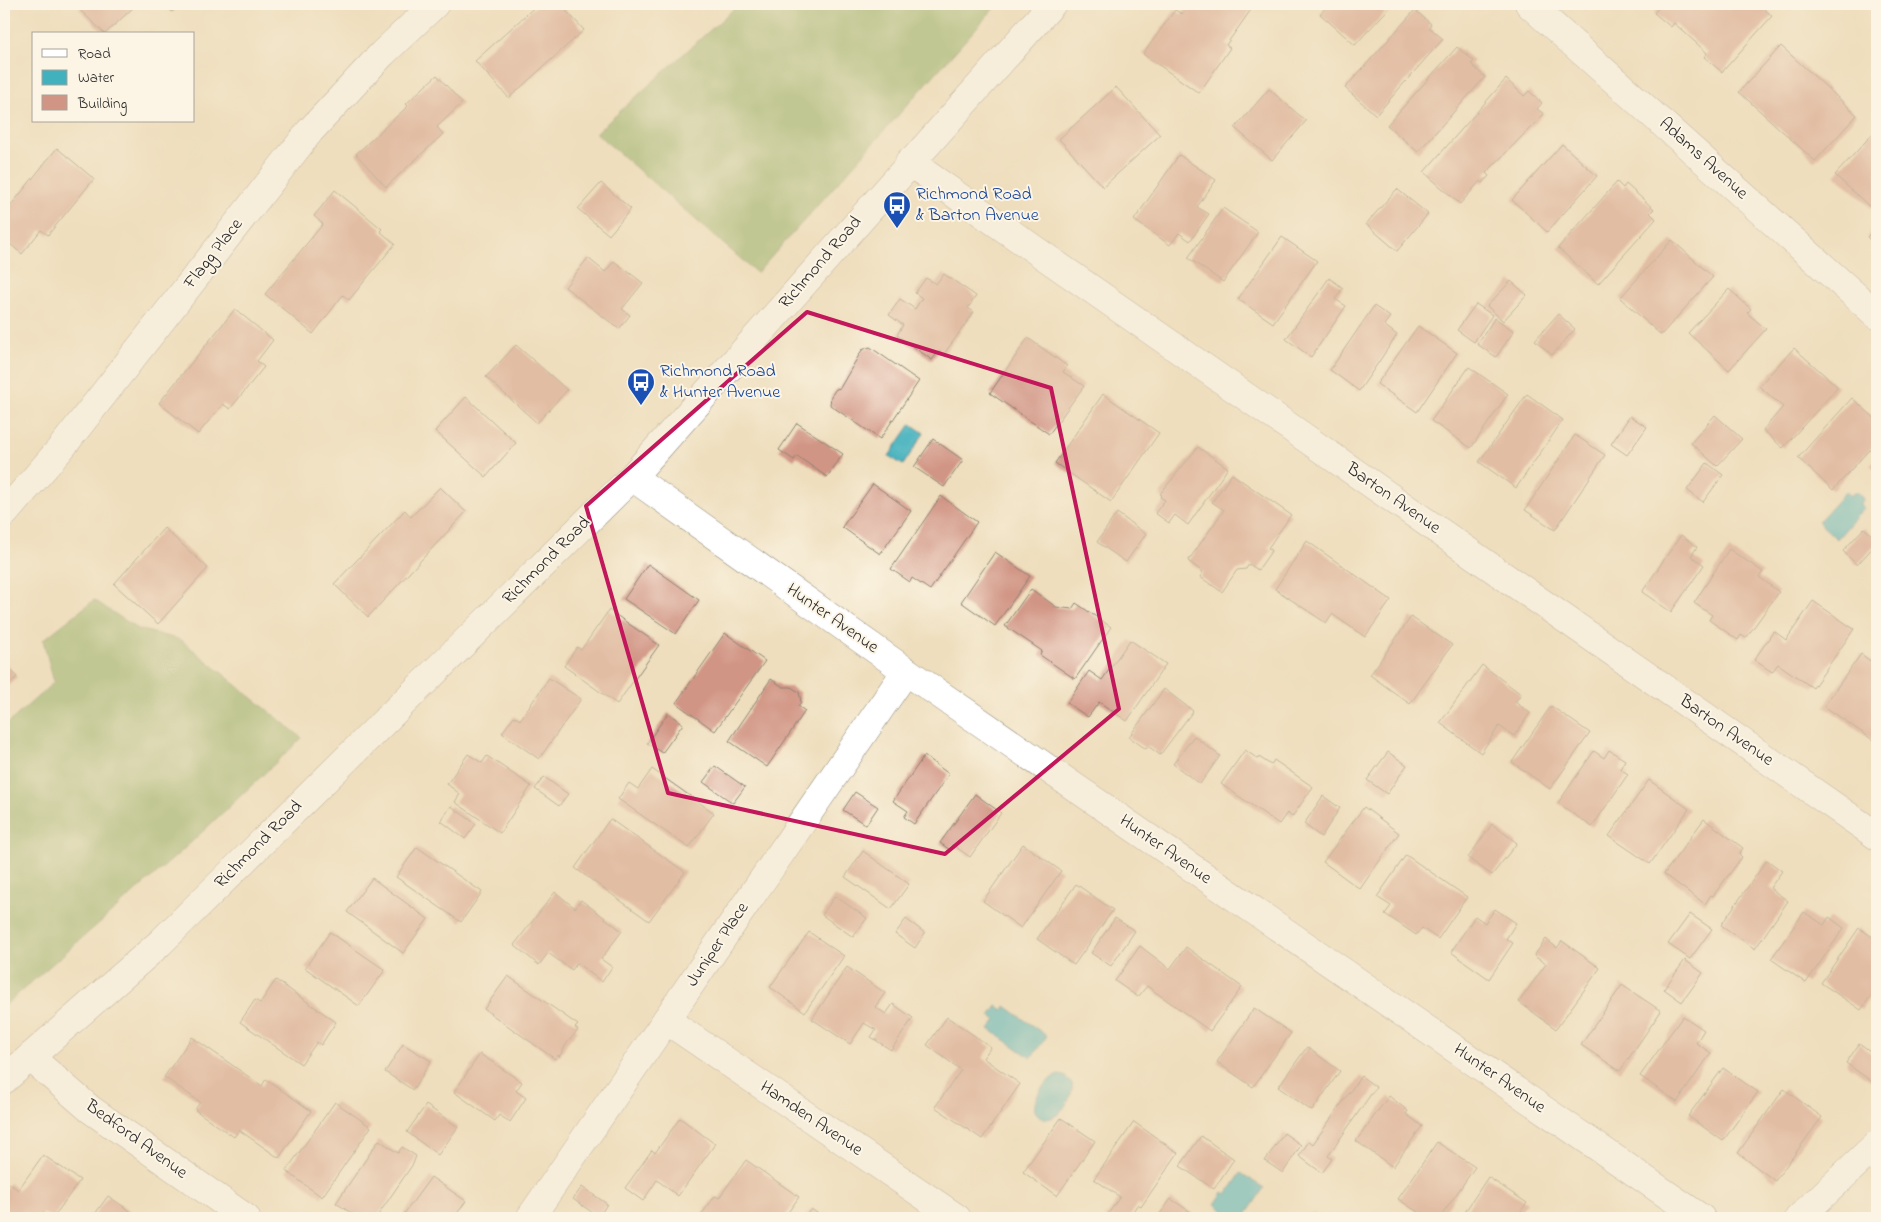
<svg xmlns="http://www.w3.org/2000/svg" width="1881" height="1222" viewBox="0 0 1881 1222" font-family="'Indie Flower',sans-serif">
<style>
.forest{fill:#8bac60;stroke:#5b6c46}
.water{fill:#42b1be;stroke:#366e74}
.building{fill:#d19585}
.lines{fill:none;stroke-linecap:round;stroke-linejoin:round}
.minor-casing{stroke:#8c8474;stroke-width:29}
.secondary-casing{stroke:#8c8474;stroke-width:29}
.minor{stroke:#fff;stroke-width:28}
.secondary{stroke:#fff;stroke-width:28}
.marked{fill:none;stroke:#c2185b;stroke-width:4;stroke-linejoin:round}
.labels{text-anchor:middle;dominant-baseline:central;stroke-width:4;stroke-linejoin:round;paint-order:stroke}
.street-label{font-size:18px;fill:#2b2b2b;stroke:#fcf5e5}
.transit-label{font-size:18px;fill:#164399;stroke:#fcf5e5;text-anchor:start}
</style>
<rect width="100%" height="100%" fill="#fcf5e5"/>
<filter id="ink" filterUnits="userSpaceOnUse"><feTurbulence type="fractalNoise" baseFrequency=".02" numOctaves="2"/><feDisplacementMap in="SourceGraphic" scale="10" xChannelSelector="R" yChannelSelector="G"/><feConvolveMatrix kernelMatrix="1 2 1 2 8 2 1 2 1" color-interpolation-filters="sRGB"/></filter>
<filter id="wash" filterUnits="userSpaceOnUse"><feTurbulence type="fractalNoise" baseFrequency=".0096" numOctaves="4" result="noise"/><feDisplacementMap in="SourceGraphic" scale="20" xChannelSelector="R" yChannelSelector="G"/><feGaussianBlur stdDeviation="1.12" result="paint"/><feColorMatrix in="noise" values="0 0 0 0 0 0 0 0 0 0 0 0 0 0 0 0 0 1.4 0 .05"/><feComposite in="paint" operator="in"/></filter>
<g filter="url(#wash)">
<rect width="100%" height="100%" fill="#eedebd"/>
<g class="forest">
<path d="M739,4H992L995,7L757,273L596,133Z"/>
<path d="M94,600L138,629L181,640L302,738L183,850L4,1006V727L54,682L43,640Z"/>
</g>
<g class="water">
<path d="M911,424L924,433L903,465L889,456Z"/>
<path d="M1846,491L1851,496L1855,491L1864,499L1860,504L1864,508L1837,539L1818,522Z"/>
<path d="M997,1006L1003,1010L1005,1006L1047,1036L1031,1058L989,1029L996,1020L990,1016Z"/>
<path d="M1059,1075L1065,1076L1072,1083C1075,1100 1050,1134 1035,1111C1032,1098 1047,1077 1059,1075Z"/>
<path d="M1241,1173L1264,1188L1244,1218H1233L1215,1204L1223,1192L1227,1194Z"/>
</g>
<g id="blocks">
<g class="building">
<path d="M85,4H137L105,34L79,9Z"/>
<path d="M164,4H181L172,12Z"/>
<path d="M538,4H560L584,30L509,98L475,61Z"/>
<path d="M1189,4H1255L1226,45L1230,48L1199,93L1143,54L1175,10L1182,14Z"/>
<path d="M1329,4H1393L1355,45L1320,14Z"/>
<path d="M1662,4H1759L1772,16L1722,72L1704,57L1707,53L1694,41L1674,23L1671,27L1654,13Z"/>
<path d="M1415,10L1431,24L1429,27L1443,39L1376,115L1345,88Z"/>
<path d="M1781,46L1857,115L1815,161L1739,92Z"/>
<path d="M1457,47L1474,61L1471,64L1485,77L1418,152L1387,125Z"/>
<path d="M437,75L462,103L437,127L443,134L386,187L356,154L408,106L406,104Z"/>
<path d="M1506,79L1524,96L1529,91L1542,103L1537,109L1544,114L1486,173L1489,176L1483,183L1480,181L1460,204L1424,172Z"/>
<path d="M1116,87L1160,135L1103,187L1059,139Z"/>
<path d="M1269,89L1306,121L1272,160L1235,128Z"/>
<path d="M1877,129V201L1871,208L1835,175Z"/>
<path d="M1562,144L1597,176L1547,232L1512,200Z"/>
<path d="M57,148L94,179L48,235L41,230L22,254L4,239V214Z"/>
<path d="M1179,155L1216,180L1197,207L1209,214L1190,241L1179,233L1170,245L1134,220Z"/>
<path d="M1617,182L1623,188L1626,184L1654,209L1650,213L1656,219L1598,284L1558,248Z"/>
<path d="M601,183L631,209L609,235L578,209Z"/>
<path d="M1397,189L1428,214L1397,251L1366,224Z"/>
<path d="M335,190L382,229L380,231L395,244L349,300L343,295L313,334L265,294L323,224L314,216Z"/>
<path d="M1223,208L1258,232L1223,282L1188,258Z"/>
<path d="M1877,225V246L1867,237Z"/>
<path d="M1282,237L1317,261L1273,323L1238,299Z"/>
<path d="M1672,240L1713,277L1661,335L1620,298Z"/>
<path d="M588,258L605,272L614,261L643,283L622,309L630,315L619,329L565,287Z"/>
<path d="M944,274L976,296L968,308L974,312L944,354L939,351L932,360L897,335L903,325L889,315L900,299L915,309L922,298L915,293L926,278L936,284Z"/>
<path d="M1329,278L1343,288L1335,299L1346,306L1311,357L1286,339Z"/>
<path d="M1511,281L1527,295L1503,321L1487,306Z"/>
<path d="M1729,289L1751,309L1747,313L1766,329L1729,370L1688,333Z"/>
<path d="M1476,304L1492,315L1474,342L1457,330Z"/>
<path d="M1374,306L1390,317L1384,325L1397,335L1359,391L1330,370Z"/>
<path d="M235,309L273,340L257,361L264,367L230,409L223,404L198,434L159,403Z"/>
<path d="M1558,314L1575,329L1552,355L1535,340Z"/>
<path d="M1495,318L1514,331L1496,357L1477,344Z"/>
<path d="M1418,326L1457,353L1417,412L1377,384Z"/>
<path d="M1028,338L1067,366L1063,372L1084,386L1049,434L990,393Z"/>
<path d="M516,345L567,390L537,423L486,377Z"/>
<path d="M870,347L919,381L880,439L830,405L831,396L836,389L840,388L862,350Z"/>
<path d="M1794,348L1838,387L1783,448L1763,430L1783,407L1759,386Z"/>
<path d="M1469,367L1508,394L1471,448L1431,421Z"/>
<path d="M1103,394L1159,433L1111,502L1055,463Z"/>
<path d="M1527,394L1563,420L1516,488L1479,462Z"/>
<path d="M466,397L516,443L486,477L435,431Z"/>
<path d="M1852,398L1877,420V441L1833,490L1798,458Z"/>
<path d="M1715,415L1742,439L1717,466L1691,443Z"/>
<path d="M1630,416L1647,427L1627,455L1611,444Z"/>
<path d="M797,423L843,454L827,477L797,456L794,460L779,450Z"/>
<path d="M1575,435L1605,455L1555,530L1525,510Z"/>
<path d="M933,439L963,460L944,487L914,467Z"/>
<path d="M1198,447L1228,468L1188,525L1175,515L1169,523L1155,513L1165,500L1160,497L1162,495L1160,494Z"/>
<path d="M1877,457V472L1870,465Z"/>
<path d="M1707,463L1723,475L1703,502L1687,490Z"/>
<path d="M1232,474L1291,515L1268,548L1272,550L1258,570L1249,564L1246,569L1237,570L1222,592L1200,577L1203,572L1188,561L1224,510L1212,502Z"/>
<path d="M873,484L911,511L880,554L842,527Z"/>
<path d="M440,487L466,512L368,617L334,584L405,510L411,517Z"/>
<path d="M941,496L977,522L930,590L912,578L910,582L891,569Z"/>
<path d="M1117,513L1146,534L1126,562L1097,542Z"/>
<path d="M164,528L208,568L158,624L114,584Z"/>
<path d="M1864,528L1877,540V543L1857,565L1843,551Z"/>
<path d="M1681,535L1697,547L1691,556L1704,565L1671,612L1642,592Z"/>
<path d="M1307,541L1391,600L1365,637L1332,614L1326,623L1275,589Z"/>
<path d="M1729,549L1763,572L1759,577L1779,592L1746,638L1741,635L1738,640L1709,620L1712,615L1694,603Z"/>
<path d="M995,552L1030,576L995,626L961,602Z"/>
<path d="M648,564L699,600L676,634L624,599Z"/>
<path d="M1031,589L1056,607L1072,609L1076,603L1111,627L1075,679L1040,655L1042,651L1005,626Z"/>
<path d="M1813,601L1854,629L1813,688L1778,664L1772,672L1754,660L1774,631L1786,640Z"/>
<path d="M609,610L659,645L617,704L564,666L577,647L581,650Z"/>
<path d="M1411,617L1452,645L1410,704L1370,675Z"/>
<path d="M725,633L765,661L715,731L676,703Z"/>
<path d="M1130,640L1166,664L1127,721L1099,702L1088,717L1067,703L1089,671L1102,680Z"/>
<path d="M1861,654L1877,666V743L1824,706Z"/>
<path d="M4,661L17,677L4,688Z"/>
<path d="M1482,665L1521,694L1515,702L1530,713L1514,736L1499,726L1481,753L1440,723Z"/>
<path d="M549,678L581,699L539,759L502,733L514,716L520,720Z"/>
<path d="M771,679L783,687H791L799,692L801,702L798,706L805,711L767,767L729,741Z"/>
<path d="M1164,689L1193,711L1160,755L1148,746L1146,749L1129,737Z"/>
<path d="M1551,706L1590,733L1550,789L1512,762Z"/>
<path d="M668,713L683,724L662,753L647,743Z"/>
<path d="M1194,736L1220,756L1200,784L1173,764Z"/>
<path d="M1245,750L1258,759L1259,757L1271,765L1274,760L1313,787L1292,817L1287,813L1279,824L1221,784Z"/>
<path d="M1609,750L1625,760L1620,769L1628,774L1592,827L1558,803L1594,751L1604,758Z"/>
<path d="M1388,752L1407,765L1387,794L1367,780Z"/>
<path d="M468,754L482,763L487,756L531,786L500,833L455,802L460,794L447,784Z"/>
<path d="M924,756L949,774L914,824L904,817L908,811L893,801Z"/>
<path d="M715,766L745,787L733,803L703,782Z"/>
<path d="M652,769L714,813L689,848L618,799L629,783L638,789Z"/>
<path d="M544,777L568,794L559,806L535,789Z"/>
<path d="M1649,780L1689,809L1650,864L1609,836Z"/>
<path d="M855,792L878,807L866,825L843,810Z"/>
<path d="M975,794L1001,813L970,857L953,845L950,850L940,843Z"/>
<path d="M1323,796L1340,808L1321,837L1304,824Z"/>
<path d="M451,806L476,824L465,839L441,821Z"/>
<path d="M1364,807L1399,833L1360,889L1323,862Z"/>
<path d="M610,819L685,872L649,921L575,868Z"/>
<path d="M1704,819L1743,848L1739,854L1742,857L1713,896L1711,895L1705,904L1664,874Z"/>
<path d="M1492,824L1517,843L1492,875L1468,858Z"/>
<path d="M1023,844L1061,871L1021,928L983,901Z"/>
<path d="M417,847L482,892L461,922L396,877Z"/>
<path d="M863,851L909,884L891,909L845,877Z"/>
<path d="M1406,855L1467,897L1438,939L1422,928L1416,935L1385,914L1391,906L1377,897Z"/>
<path d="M1767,860L1782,871L1770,888L1788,901L1755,949L1721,925Z"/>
<path d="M372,878L428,919L403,953L347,912Z"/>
<path d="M1076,884L1113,910L1074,965L1037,939Z"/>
<path d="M555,892L575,908L581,900L622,931L601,959L612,967L602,982L577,963L572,970L548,953L539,965L514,945Z"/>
<path d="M835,896L867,918L853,937L822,915Z"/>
<path d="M1495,909L1516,923L1506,939L1513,943L1489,979L1451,952L1475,916L1485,923Z"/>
<path d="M1804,912L1824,925L1829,917L1844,928L1806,983L1771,959Z"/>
<path d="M1690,914L1712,929L1690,959L1668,944Z"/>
<path d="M1115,918L1135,931L1111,966L1091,953Z"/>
<path d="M906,919L925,933L915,948L895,934Z"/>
<path d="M1859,928L1877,940V987L1861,1010L1821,983Z"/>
<path d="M330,932L385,970L359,1006L305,968Z"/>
<path d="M809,932L844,956L805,1012L770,987Z"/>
<path d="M1546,939L1557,948L1562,941L1600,968L1556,1029L1519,1002L1546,964L1534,956Z"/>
<path d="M1140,946L1170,969L1186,947L1242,987L1210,1031L1147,986L1138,997L1115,981Z"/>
<path d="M1685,960L1703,973L1682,1002L1664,989Z"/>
<path d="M847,967L885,993L875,1007L886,1014L893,1004L913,1018L891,1050L871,1037L876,1030L864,1023L850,1044L812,1019Z"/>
<path d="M508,976L578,1025L575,1028L578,1030L567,1043L559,1057L558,1055L555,1059L484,1009Z"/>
<path d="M276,980L336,1022L321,1045L317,1042L301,1064L240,1022L255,1000L260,1003Z"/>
<path d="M1622,985L1661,1011L1620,1071L1581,1045Z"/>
<path d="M1254,1008L1291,1033L1253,1087L1217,1062Z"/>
<path d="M1683,1016L1704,1030L1696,1043L1711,1053L1677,1102L1640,1076Z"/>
<path d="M947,1017L991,1047L983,1058L1020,1084L982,1139L935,1107L961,1070L927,1045Z"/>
<path d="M192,1037L262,1086L266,1079L311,1111L279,1158L239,1130L234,1137L195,1110L200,1102L164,1077Z"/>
<path d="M403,1044L431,1061L413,1090L385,1072Z"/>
<path d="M1859,1044L1877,1057V1080L1875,1084L1846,1063Z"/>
<path d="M1307,1047L1340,1071L1312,1111L1278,1087Z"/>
<path d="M480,1054L522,1082L516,1091L526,1098L510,1122L499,1115L495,1121L454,1092Z"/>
<path d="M1723,1068L1758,1092L1723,1141L1688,1116Z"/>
<path d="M1361,1076L1376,1087L1328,1156L1332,1159L1322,1173L1299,1156L1309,1141L1313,1144Z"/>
<path d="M1784,1089L1822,1117L1775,1181L1738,1153Z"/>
<path d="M1389,1096L1408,1111L1406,1114L1422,1126L1393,1167L1356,1141Z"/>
<path d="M335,1102L371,1127L322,1197L286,1171Z"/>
<path d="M426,1105L458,1127L438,1155L407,1132Z"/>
<path d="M680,1118L715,1144L678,1196L657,1180L643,1201L625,1188L652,1150L655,1153Z"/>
<path d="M1061,1118L1095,1141L1057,1196L1023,1172Z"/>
<path d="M1134,1122L1178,1153L1141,1207L1138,1204L1128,1218H1105L1120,1197L1094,1179Z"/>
<path d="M1284,1133L1301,1145L1283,1173L1265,1161Z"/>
<path d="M1201,1136L1234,1159L1214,1189L1180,1166Z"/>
<path d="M379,1140L398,1153L402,1147L416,1156L413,1164L376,1218H359L336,1203Z"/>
<path d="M1437,1142L1475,1167L1440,1218H1427L1398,1199Z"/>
<path d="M43,1155L80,1180L53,1218L43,1213L40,1218H4V1191L9,1183L18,1190Z"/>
<path d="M746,1160L799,1197L784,1218H699L715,1196L719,1198Z"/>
<path d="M431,1177L466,1201L454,1218H401Z"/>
<path d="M1488,1177L1527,1203L1516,1218H1461Z"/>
<path d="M582,1187L607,1204L599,1217L573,1199Z"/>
<path d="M108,1196L136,1215L133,1218H92Z"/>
<path d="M1171,1199L1200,1218H1157Z"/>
<path d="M811,1209L825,1218H804Z"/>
<path d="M1312,1213L1319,1218H1308Z"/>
</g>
</g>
</g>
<g filter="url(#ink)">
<use href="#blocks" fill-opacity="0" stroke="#8c8474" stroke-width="1"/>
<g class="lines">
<g class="minor-casing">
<g id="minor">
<path d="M1529,4L1877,315"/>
<path d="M909,162L1877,836"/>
<path d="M632,477L906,671L1701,1218"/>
<path d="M4,514L62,447L310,131L382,54L435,4"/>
<path d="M666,1020L957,1218"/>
<path d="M30,1057L90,1109L246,1218"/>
<path d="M530,1218L906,671"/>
<path d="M1799,1218L1877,1144"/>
</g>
</g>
<g class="secondary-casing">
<path id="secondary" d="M4,1080L160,943L632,477L1052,4"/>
</g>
<use href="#minor" class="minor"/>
<use href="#secondary" class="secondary"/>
</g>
</g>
<path d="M0 0H1881V1222H0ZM807,312L1051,388L1119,709L945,854L668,793L586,506Z" fill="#eedebd" fill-opacity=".55" fill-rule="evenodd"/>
<path class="marked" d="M807,312L1051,388L1119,709L945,854L668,793L586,506Z"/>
<defs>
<g id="bus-pin" transform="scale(1.4375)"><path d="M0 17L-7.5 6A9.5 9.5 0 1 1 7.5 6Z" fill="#1a4fb4" stroke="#fcf5e5"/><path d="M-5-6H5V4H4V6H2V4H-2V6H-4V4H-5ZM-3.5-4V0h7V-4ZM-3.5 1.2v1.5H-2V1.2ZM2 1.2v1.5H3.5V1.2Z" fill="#fff"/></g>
</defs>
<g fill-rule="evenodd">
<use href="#bus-pin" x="897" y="205"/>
<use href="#bus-pin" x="641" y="382"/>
</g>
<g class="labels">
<g class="street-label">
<text transform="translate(1703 159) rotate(42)">Adams Avenue</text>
<text transform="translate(214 254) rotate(-52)">Flagg Place</text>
<text transform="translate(821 263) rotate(-49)">Richmond Road</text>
<text transform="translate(1393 499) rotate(35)">Barton Avenue</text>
<text transform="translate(547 561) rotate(-45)">Richmond Road</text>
<text transform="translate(832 619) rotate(35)">Hunter Avenue</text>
<text transform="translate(1726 731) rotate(35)">Barton Avenue</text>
<text transform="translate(259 845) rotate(-45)">Richmond Road</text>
<text transform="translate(1165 850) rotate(35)">Hunter Avenue</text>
<text transform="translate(718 945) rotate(-56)">Juniper Place</text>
<text transform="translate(1499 1079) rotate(35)">Hunter Avenue</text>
<text transform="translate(811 1119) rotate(34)">Hamden Avenue</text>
<text transform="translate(136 1140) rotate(36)">Bedford Avenue</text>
</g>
<g class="transit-label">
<text x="916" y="195">Richmond Road<tspan x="916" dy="21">&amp; Barton Avenue</tspan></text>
<text x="660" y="372">Richmond Road<tspan x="660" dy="21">&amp; Hunter Avenue</tspan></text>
</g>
</g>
<rect width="1881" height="1222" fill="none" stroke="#fcf5e5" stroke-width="20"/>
<rect x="32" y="32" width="162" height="90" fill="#fcf5e5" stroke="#a8a49b"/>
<rect x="42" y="49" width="25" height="8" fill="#ffffff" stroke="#a8a49b"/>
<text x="78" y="58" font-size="15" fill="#2b2b2b">Road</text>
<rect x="42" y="70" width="25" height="15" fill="#42b1be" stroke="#a8a49b"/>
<text x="78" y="82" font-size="15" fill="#2b2b2b">Water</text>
<rect x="42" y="95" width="25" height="15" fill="#d19585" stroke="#a8a49b"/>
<text x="78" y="108" font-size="15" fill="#2b2b2b">Building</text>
</svg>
